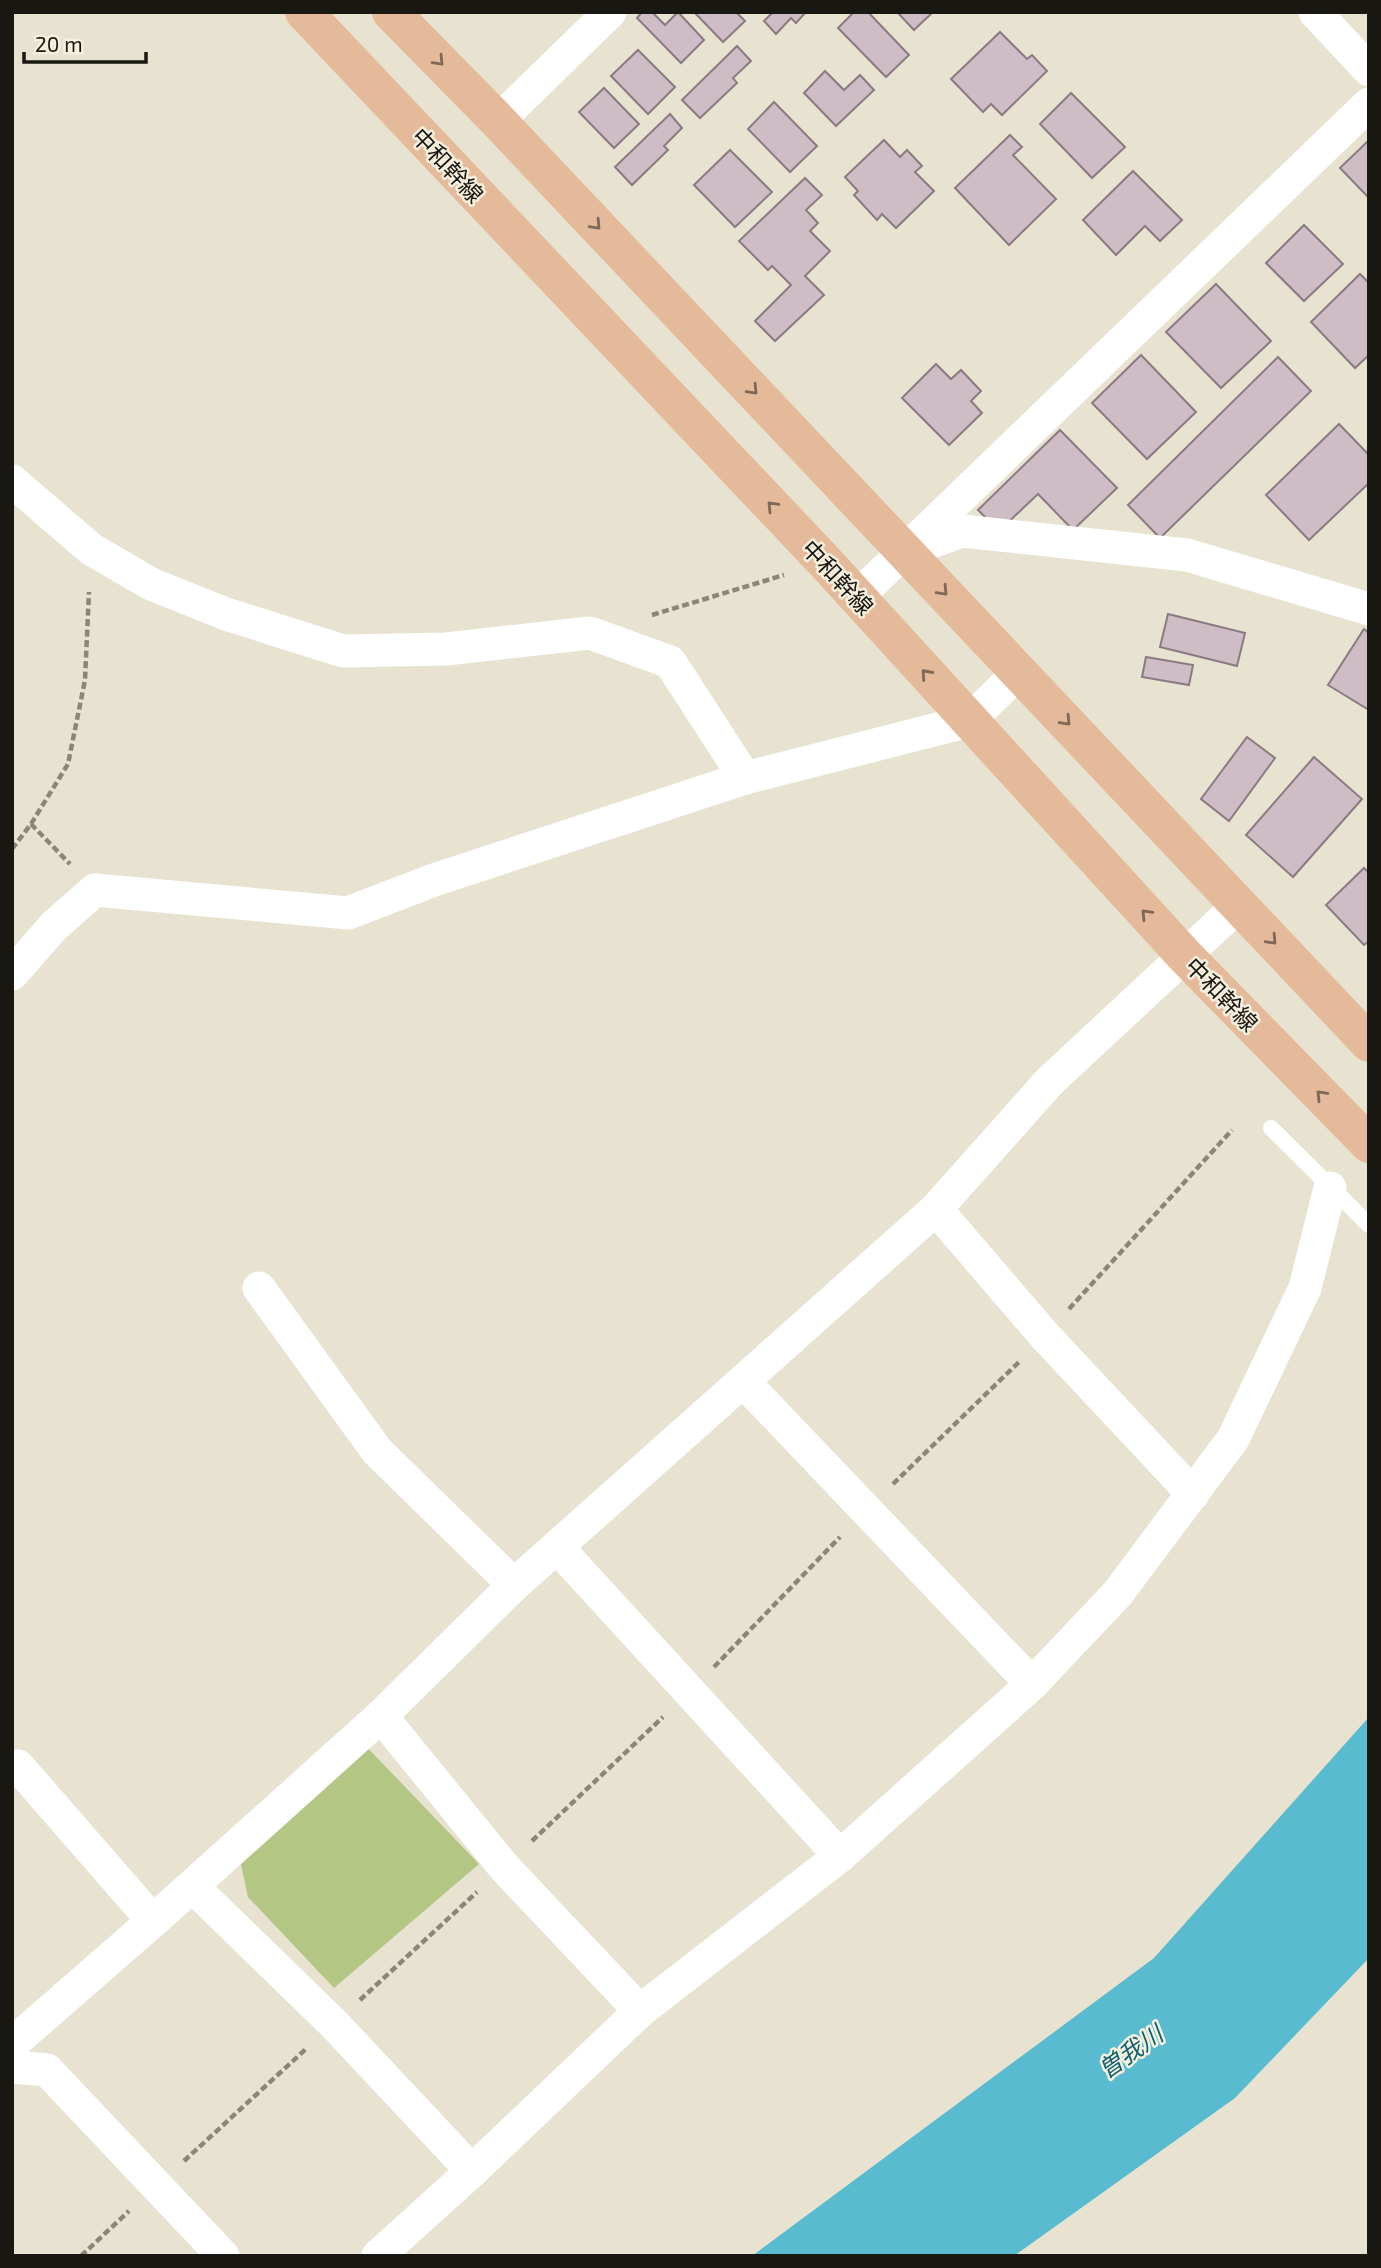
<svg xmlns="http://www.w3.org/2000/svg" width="1381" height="2268" viewBox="0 0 1381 2268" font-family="'Exo 2','Noto Sans JP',sans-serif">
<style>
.green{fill:#b3c683}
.water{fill:#58bbcf}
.building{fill:#cfbdc6;stroke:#8b7a82;stroke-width:2}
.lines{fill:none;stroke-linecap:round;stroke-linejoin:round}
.path{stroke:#8b867a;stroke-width:4.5;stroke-dasharray:7 3.5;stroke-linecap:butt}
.lane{stroke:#fff;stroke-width:16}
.street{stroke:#fff;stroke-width:33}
.primary{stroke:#e5ba9a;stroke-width:38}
.oneway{stroke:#7f6856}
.labels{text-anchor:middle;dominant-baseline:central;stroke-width:5;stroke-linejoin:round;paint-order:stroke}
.street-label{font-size:23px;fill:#191711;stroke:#f5efde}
.water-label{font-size:24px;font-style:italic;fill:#0d6170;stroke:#f5efde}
</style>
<rect width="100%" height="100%" fill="#e8e2d1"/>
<path class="green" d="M362,1742L479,1864L334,1988L248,1897L239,1855Z"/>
<path class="water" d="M1369,1717V1958L1235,2098L1014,2256H752L1154,1958Z"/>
<g class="building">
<path d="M642,12H652L665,25L678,12L704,40L681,63L637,18Z"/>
<path d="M694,12H736L745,21L723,42Z"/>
<path d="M773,12H806L796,23L791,18L776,34L764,21Z"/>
<path d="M854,12H868L909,55L886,77L838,28Z"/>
<path d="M897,12H933L914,30Z"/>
<path d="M1000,32L1027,59L1032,55L1047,71L1002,115L991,104L983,112L951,79Z"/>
<path d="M737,46L751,61L733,78L737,83L700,118L682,100Z"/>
<path d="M638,50L675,87L648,114L611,76Z"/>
<path d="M825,71L844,90L860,75L874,90L836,126L804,93Z"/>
<path d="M604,88L639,124L614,148L579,112Z"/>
<path d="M1071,93L1125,147L1092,178L1040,124Z"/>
<path d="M774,102L817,146L790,172L748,129Z"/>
<path d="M670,114L682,128L664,146L668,150L632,185L615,167Z"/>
<path d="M1010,135L1022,147L1013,155L1056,199L1009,245L955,188Z"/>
<path d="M884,140L900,157L907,150L922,166L915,172L934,191L896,228L882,214L877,220L854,195L858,191L845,177Z"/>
<path d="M1369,140V198L1340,168Z"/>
<path d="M730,150L772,192L735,227L694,185Z"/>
<path d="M1133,171L1182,220L1160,241L1145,226L1116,255L1083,220Z"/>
<path d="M805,178L822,195L806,210L818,223L810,231L830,251L805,276L824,295L775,341L755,321L791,285L772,266L768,270L739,241Z"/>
<path d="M1304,225L1343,264L1304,301L1266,263Z"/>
<path d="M1360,274L1369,283V355L1355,368L1311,322Z"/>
<path d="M1216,284L1271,341L1221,388L1166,332Z"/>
<path d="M1141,355L1196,412L1147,459L1092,403Z"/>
<path d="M1278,357L1311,391L1160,538L1128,505Z"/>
<path d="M936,364L951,379L961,370L981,391L971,401L982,413L949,445L902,398Z"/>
<path d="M1339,424L1369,455V483L1309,540L1266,495Z"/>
<path d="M1060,430L1117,488L1073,530L1038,494L999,531L978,510Z"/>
<path d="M1168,614L1245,633L1237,666L1160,647Z"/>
<path d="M1364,629L1369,633V710L1328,685Z"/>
<path d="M1146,657L1193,665L1189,685L1142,677Z"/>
<path d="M1247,737L1275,758L1229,821L1201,799Z"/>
<path d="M1314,757L1362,799L1293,877L1246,835Z"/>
<path d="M1364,868L1369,873V941L1364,945L1326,905Z"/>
</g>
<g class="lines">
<g class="path">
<path d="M652,615L784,575"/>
<path d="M31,824L70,864"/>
<path d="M12,849L31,824L68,764L85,680L89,592"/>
<path d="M1069,1309L1232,1130"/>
<path d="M893,1484L1020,1361"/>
<path d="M714,1667L840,1537"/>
<path d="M532,1841L663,1717"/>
<path d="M360,2000L477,1892"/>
<path d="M184,2161L307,2048"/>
<path d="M81,2256L129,2211"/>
</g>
<path class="lane" d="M1271,1128L1369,1225"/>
<g class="street">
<path d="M1315,12L1369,70"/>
<path d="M498,121L610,12"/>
<path d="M12,481L91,549L151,584L226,614L343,651L446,649L590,633L670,662L745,778"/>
<path d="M918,547L962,531L1187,555L1369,609"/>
<path d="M857,597L1369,104"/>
<path d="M12,974L54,926L95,890L348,913L434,880L745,778L969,721L1019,672"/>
<path d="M936,1209L1045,1336L1193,1494"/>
<path d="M259,1288L377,1451L514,1585"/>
<path d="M744,1382L1032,1684"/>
<path d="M557,1547L840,1856"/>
<path d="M381,1716L504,1867L640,2011"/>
<path d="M18,1766L153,1921"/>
<path d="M192,1886L334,2024L472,2171"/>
<path d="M12,2044L153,1921L381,1716L514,1585L936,1209L1049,1082L1239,905"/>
<path d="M12,2067L47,2070L223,2256"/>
<path d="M378,2256L472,2171L640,2011L840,1856L1032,1684L1118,1593L1233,1439L1305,1288L1330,1188"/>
</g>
<g class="primary">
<path d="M304,12L826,563L1185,956L1369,1144"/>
<path d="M391,12L498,121L1369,1043"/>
</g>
</g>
<defs><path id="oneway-chevron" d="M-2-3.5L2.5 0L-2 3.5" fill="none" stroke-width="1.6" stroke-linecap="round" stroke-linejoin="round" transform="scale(1.75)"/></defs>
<g class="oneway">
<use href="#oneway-chevron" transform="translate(439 61) rotate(46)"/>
<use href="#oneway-chevron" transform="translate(596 225) rotate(47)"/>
<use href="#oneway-chevron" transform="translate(753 390) rotate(47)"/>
<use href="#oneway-chevron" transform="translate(772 506) rotate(-134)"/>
<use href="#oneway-chevron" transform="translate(943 591) rotate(47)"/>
<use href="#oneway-chevron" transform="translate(926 674) rotate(-132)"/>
<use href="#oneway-chevron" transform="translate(1066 721) rotate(47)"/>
<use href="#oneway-chevron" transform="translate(1146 914) rotate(-133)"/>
<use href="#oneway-chevron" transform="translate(1272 940) rotate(47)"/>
<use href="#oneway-chevron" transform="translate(1321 1095) rotate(-134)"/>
</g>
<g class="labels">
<g class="street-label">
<text transform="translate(448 165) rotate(47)">中和幹線</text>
<text transform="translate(838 577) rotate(47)">中和幹線</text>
<text transform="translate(1222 994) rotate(46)">中和幹線</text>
</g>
<g class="water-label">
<text transform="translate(1130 2051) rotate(-35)">曽我川</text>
</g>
</g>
<rect width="1381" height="2268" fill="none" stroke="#191711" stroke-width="28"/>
<path d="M24 52v10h122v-10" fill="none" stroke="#191711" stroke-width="3.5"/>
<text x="35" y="52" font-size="21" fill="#191711" stroke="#f5efde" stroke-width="5" paint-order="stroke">20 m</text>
</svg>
